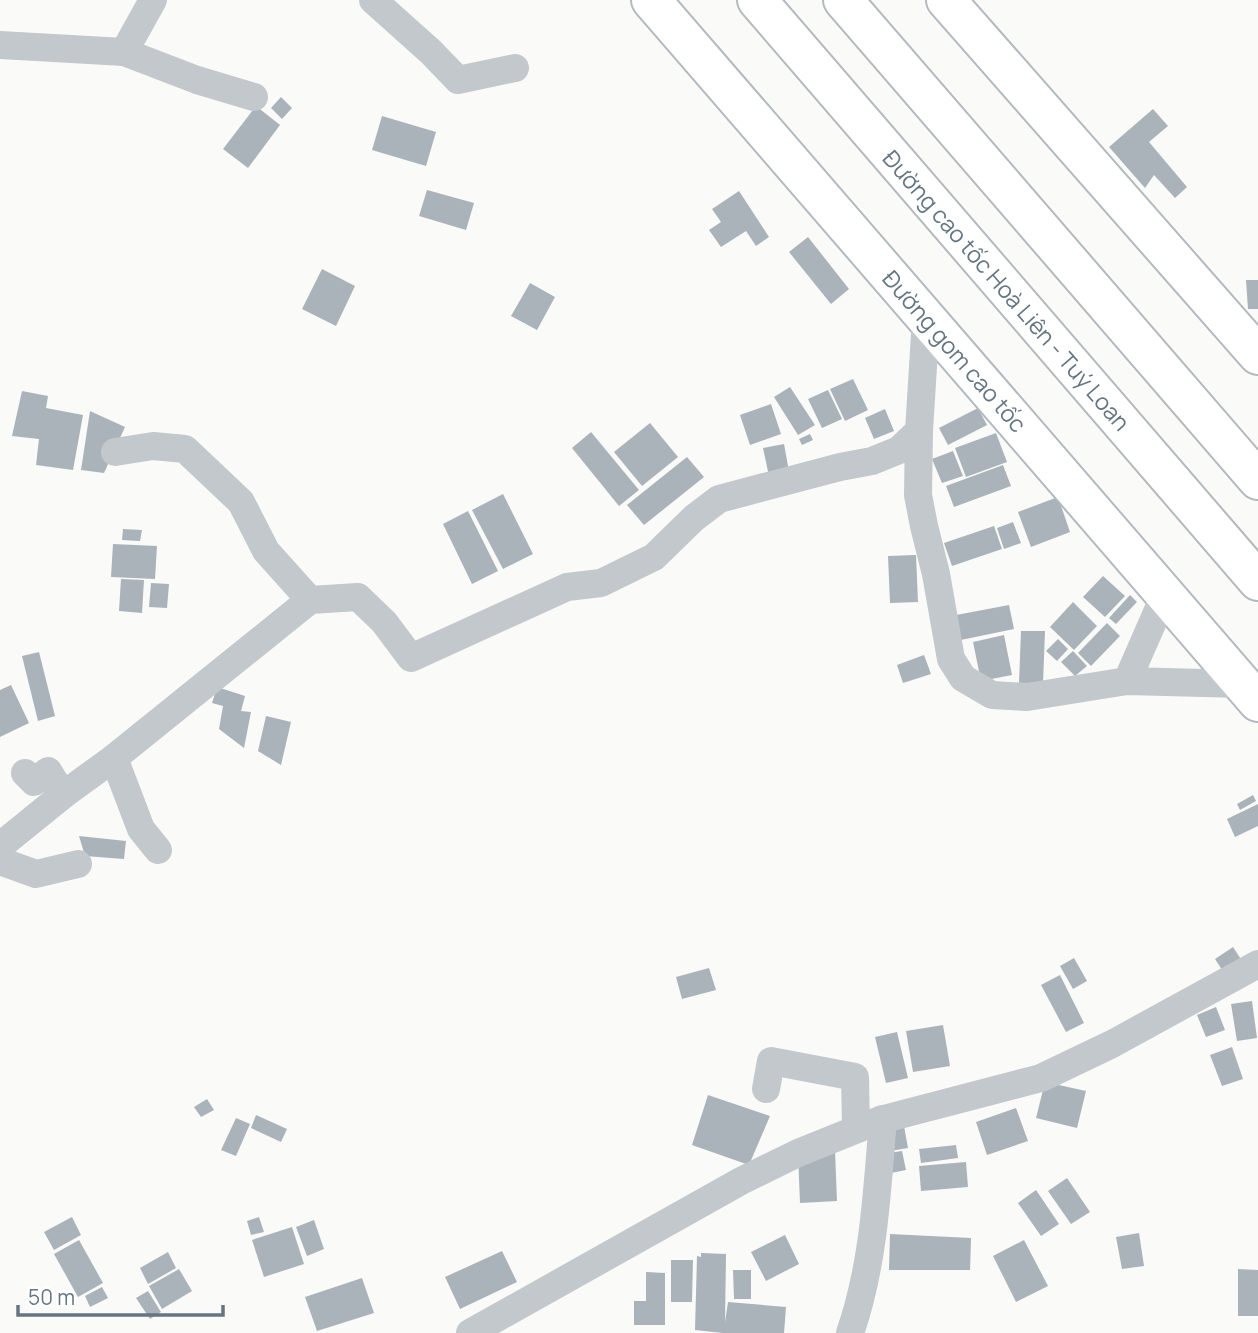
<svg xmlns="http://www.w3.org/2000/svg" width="1258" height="1333" viewBox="0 0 1258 1333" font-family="Manrope,sans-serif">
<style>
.building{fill:#aab3b9}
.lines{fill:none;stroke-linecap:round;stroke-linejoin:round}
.secondary-casing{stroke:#b3babf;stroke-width:42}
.highway-casing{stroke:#b4b9bd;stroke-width:42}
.street{stroke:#c3c8cc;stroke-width:28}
.secondary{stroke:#fff;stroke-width:38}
.highway{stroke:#fff;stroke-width:38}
.labels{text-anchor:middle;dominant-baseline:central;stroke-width:7;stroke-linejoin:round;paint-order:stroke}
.street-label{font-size:23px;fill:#657683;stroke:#fff}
</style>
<rect width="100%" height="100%" fill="#fafaf8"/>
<g class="building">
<path d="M281,97L292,108L282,119L271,108Z"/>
<path d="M256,106L280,125L248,168L223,149Z"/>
<path d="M1153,109L1168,126L1149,142L1187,187L1175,198L1154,175L1145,188L1109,147Z"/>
<path d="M382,116L436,132L426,166L372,150Z"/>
<path d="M427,190L474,203L466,230L419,216Z"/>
<path d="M739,191L769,237L756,246L746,231L721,247L709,230L721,222L712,209Z"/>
<path d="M808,237L849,289L831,304L789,252Z"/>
<path d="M322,269L355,286L336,326L302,309Z"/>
<path d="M1246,280H1258V309H1248Z"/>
<path d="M530,283L555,297L537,330L511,316Z"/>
<path d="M853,379L868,410L845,421L830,389Z"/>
<path d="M790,387L815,425L798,435L774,397Z"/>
<path d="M828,390L842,419L822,428L808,399Z"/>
<path d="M22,391L48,396L46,408L83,415L73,470L36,465L39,439L12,436Z"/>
<path d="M771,404L781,434L750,445L740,415Z"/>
<path d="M978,408L987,425L948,445L939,428Z"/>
<path d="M885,409L894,431L874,439L865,418Z"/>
<path d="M90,411L125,427L104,473L81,470Z"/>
<path d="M650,423L678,457L642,486L614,452Z"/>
<path d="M591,432L639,490L619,506L572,448Z"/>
<path d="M996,433L1007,462L966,477L955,448Z"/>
<path d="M810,434L813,440L802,445L799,439Z"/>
<path d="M784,444L790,477L770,481L763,448Z"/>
<path d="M953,451L963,476L942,483L932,459Z"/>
<path d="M687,457L704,477L644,525L627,505Z"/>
<path d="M1003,465L1011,486L954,507L946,486Z"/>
<path d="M503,494L533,554L503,569L472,510Z"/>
<path d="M1058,497L1070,532L1031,547L1018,512Z"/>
<path d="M468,511L498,571L472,584L443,524Z"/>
<path d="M1013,522L1021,543L1004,549L997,528Z"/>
<path d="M994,526L1002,549L952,566L944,543Z"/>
<path d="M123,529L142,530L140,541L122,540Z"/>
<path d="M113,544L157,546L155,579L111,577Z"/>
<path d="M916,555L918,602L890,603L888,556Z"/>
<path d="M1103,576L1125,596L1105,617L1083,597Z"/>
<path d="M121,579L144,580L142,613L119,611Z"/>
<path d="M151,583L169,584L167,608L149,607Z"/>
<path d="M1130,595L1137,602L1116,624L1109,618Z"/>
<path d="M1073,602L1097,626L1074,650L1050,627Z"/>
<path d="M1009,605L1014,629L956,641L951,616Z"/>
<path d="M1107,623L1120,636L1091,666L1078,653Z"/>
<path d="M1021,631H1045L1043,684L1019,683Z"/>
<path d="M1004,635L1012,675L981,681L973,642Z"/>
<path d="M1058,639L1068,649L1057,661L1046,651Z"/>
<path d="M1073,651L1087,666L1075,676L1061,662Z"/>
<path d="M39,652L55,716L38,721L22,656Z"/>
<path d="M924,655L931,674L903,683L897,665Z"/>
<path d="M11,685L29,723L0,737V690Z"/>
<path d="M217,687L245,696L241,711L251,712L244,748L219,729L223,706L212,703Z"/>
<path d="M266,716L291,722L281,765L258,751Z"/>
<path d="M1253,795L1256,801L1240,810L1237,804Z"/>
<path d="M1258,804V826L1235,837L1227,819Z"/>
<path d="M79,836L126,841L124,859L85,856Z"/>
<path d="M1233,947L1244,964L1226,976L1215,959Z"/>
<path d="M1074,958L1087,981L1073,989L1060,966Z"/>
<path d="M709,968L716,990L682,999L676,977Z"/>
<path d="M1060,975L1084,1023L1066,1032L1041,985Z"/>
<path d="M1252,1001L1257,1038L1237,1041L1231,1004Z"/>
<path d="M1216,1007L1225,1030L1206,1037L1197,1015Z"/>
<path d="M943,1025L950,1066L913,1072L906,1031Z"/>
<path d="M897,1032L908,1078L886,1083L875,1037Z"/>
<path d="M1232,1047L1243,1079L1222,1086L1210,1055Z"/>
<path d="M1045,1082L1086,1091L1077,1128L1036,1118Z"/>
<path d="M708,1095L770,1116L749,1165L692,1145Z"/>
<path d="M207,1099L214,1110L201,1117L194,1107Z"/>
<path d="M1016,1108L1028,1141L987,1155L976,1122Z"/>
<path d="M256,1115L287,1129L281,1142L251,1128Z"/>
<path d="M236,1118L250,1124L236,1156L221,1150Z"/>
<path d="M904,1126L908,1148L890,1151L886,1129Z"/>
<path d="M956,1145L958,1158L921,1163L919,1149Z"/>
<path d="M835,1151L837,1201L800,1203L798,1153Z"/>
<path d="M902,1151L906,1170L886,1174L883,1154Z"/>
<path d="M966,1162L968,1187L921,1191L919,1166Z"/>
<path d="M1067,1178L1090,1212L1071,1224L1048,1191Z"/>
<path d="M1036,1190L1059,1224L1041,1236L1018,1203Z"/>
<path d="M72,1217L81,1235L54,1250L44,1232Z"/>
<path d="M259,1217L264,1232L251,1235L247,1221Z"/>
<path d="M314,1220L324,1249L307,1256L296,1227Z"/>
<path d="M292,1227L304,1264L264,1277L252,1240Z"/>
<path d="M1139,1233L1144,1266L1122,1269L1116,1237Z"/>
<path d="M890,1234L971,1238L970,1270H889Z"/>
<path d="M785,1235L799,1264L766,1281L751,1252Z"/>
<path d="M79,1240L103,1283L78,1297L54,1254Z"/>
<path d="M1024,1240L1048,1286L1016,1302L993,1256Z"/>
<path d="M502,1251L517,1282L460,1309L445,1277Z"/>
<path d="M168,1252L176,1268L148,1284L140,1268Z"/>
<path d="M701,1253L726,1254L725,1322L728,1302L786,1307L784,1333H723L695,1330L697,1256L701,1257Z"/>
<path d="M671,1260H693L692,1302H671Z"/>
<path d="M179,1269L192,1291L162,1309L149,1286Z"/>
<path d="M1238,1269L1258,1270V1316H1238Z"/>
<path d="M733,1270H751V1299H734Z"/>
<path d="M646,1272L665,1273V1325H634V1301H646Z"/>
<path d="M362,1278L374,1313L317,1331L305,1297Z"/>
<path d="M102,1287L108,1298L90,1307L85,1296Z"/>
<path d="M148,1291L161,1312L150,1319L136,1298Z"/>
</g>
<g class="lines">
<g class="secondary-casing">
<g id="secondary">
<path d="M651,0L1258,702"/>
<path d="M946,0L1258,355"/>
</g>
</g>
<g class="highway-casing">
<g id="highway">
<path d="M757,0L1258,581"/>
<path d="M843,0L1258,480"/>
</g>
</g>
<g class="street">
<path d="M373,0L431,52L458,80L515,68"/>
<path d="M0,45L124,52L153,0"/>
<path d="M124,52L197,80L254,97"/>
<path d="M919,431L918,495L924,526L936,574L951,659L963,678L992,695L1027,697L1127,681L1242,684"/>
<path d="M115,452L153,446L185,449L241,502L266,551L310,600"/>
<path d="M1127,681L1165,594"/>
<path d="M25,773L34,782L48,771L63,795L114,758"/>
<path d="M0,846L63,795"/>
<path d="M158,850L141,829L114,758L310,600L358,597L384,622L411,658L567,587L601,583L654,557L694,518L719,499L840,467L872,461L899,450L919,431L926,318"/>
<path d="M0,861L36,874L78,864"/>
<path d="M766,1089L771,1061L855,1077L856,1129"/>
<path d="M470,1333L741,1181L798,1153L880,1120L1041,1078L1112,1044L1258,964"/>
<path d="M850,1333C874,1264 877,1191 883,1119"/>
</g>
<use href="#secondary" class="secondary"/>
<use href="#highway" class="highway"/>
</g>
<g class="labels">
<g class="street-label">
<text transform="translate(1007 290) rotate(49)">Đường cao tốc Hoà Liên - Tuý Loan</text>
<text transform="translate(955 351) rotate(49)">Đường gom cao tốc</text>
</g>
</g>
<path d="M18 1305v10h205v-10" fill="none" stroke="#657683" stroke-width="3.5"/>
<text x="28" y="1305" font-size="21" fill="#657683" stroke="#ffffff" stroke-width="5" paint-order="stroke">50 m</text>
</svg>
